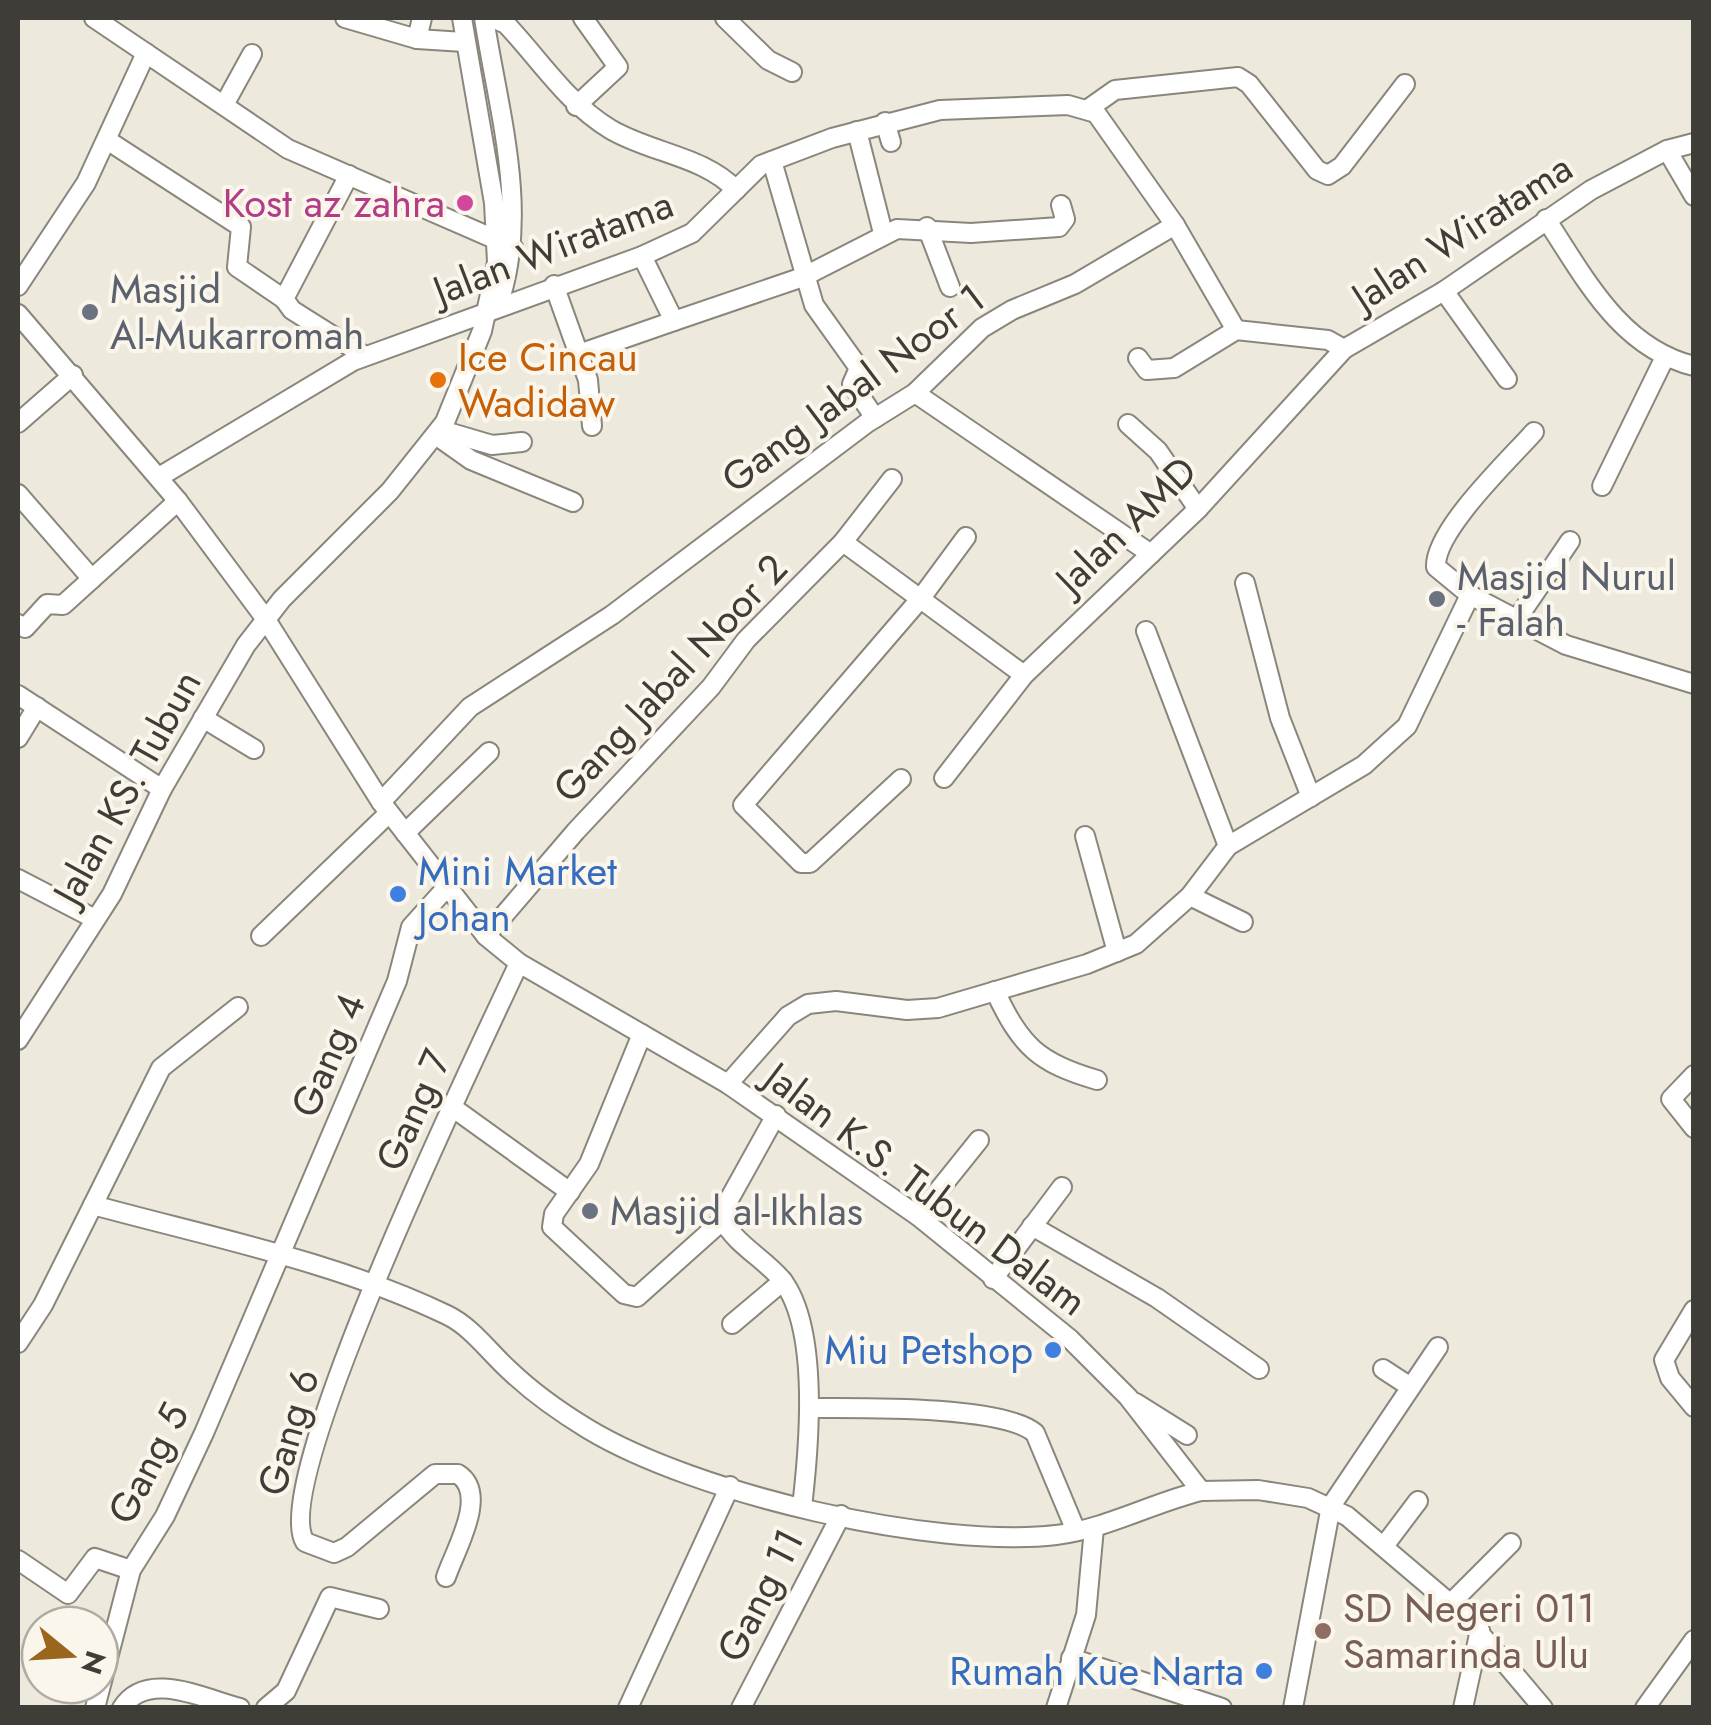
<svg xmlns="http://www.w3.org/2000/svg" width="1711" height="1725" viewBox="0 0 1711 1725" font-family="Jost,sans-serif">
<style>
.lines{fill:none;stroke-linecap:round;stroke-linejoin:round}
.minor-casing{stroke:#8a867c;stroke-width:22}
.minor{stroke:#fff;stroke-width:18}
.hotel-dot{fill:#d1479c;stroke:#fbf6eb;stroke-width:4}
.worship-dot{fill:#6b7280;stroke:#fbf6eb;stroke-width:4}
.food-dot{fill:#e8710a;stroke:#fbf6eb;stroke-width:4}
.shop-dot{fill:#3f7fe0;stroke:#fbf6eb;stroke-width:4}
.education-dot{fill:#8d6e63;stroke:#fbf6eb;stroke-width:4}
.labels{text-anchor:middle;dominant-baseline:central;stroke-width:8;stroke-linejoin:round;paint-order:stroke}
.hotel-label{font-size:40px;fill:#b23c85;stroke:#fbf6eb;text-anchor:end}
.street-label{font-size:40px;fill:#3f3d38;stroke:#fbf6eb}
.worship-label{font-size:40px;fill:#5b616d;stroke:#fbf6eb;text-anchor:start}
.food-label{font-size:40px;fill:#c56008;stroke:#fbf6eb;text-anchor:start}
.shop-label{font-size:40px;fill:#366cbe;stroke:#fbf6eb;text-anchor:end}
.education-label{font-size:40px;fill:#785e54;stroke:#fbf6eb;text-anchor:start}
</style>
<rect width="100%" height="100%" fill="#ede9dd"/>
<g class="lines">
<g class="minor-casing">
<g id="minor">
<path d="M94,18L288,149L513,247"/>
<path d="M345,18L417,39L464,42"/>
<path d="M484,18C498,109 528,205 501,296"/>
<path d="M492,18L506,24C541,61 566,102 610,129C650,153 704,156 736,190"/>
<path d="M725,18L768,60L792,72"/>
<path d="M417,39L422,18"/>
<path d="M224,105L252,54"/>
<path d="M576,106L618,67L583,18"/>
<path d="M1088,109L1115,90L1238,77L1249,84L1317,170L1328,175L1342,166L1405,84"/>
<path d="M885,122L891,142"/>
<path d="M857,131L883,233"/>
<path d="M107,140L241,227L237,267L284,299"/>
<path d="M1667,150L1694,196"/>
<path d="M772,161L814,305L859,368L852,384L875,418"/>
<path d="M349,175L284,299L292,310L365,356"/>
<path d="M1546,219C1585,278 1620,348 1694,366"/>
<path d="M927,227L950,287"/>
<path d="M642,256L674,321L803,277L897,229L971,233L1059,227L1065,219L1061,205"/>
<path d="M554,285L588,380L592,426"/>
<path d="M18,286L86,183L146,53"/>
<path d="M1444,291L1507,379"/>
<path d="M18,314L178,501L265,618L381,802L486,936L519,963L728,1084L918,1216L1070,1339L1128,1397L1201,1491L1258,1490L1308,1498L1347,1516L1466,1617L1543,1708"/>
<path d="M579,354L674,321"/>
<path d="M1138,358L1147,370L1174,368L1236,330"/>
<path d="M915,393L1151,554"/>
<path d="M18,423L73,375"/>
<path d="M1128,424L1158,451L1198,509"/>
<path d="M441,430L492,445L522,442"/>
<path d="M437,436L471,460L573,502"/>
<path d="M159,477L353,361L642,256L692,233L761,165L832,138L940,110L1068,105L1096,113L1175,225L1236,330L1328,340L1344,349"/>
<path d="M1602,486L1664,359"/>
<path d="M18,494L92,579"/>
<path d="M843,542L892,479"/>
<path d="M1245,583L1280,718L1311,797"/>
<path d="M1470,595L1436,567C1434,531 1509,460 1534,432"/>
<path d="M1517,619L1570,541"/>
<path d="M18,624L25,628L47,604L63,605L178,501"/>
<path d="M1146,631L1228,846"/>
<path d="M18,695L162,789"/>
<path d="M203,718L254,749"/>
<path d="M18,738L37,707"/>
<path d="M944,778L1024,675L1198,509L1344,349L1444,291L1591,190L1667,150L1694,143"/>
<path d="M901,779L810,863H801L743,805L921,598L966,537"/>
<path d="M381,802L470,707L612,615L867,423L915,393L982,328L1012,310L1075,284L1175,225"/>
<path d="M405,833L489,752"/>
<path d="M1085,836L1117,952"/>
<path d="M18,879L95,919"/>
<path d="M1190,896L1243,922"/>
<path d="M261,936L389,813"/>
<path d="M486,936L576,831L711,687L746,640L843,542L1024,675"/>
<path d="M995,991C1021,1046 1038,1063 1097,1080"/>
<path d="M642,1034L589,1164L554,1214L552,1227L624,1294L637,1297L723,1220"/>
<path d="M18,1040L112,894L162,789L246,645L282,599L390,491L445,422L482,331L497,262L494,203L462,18"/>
<path d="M1694,1075L1671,1099L1694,1128"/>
<path d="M728,1084L788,1016L808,1004L836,1001L907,1010L938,1008L1087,964L1136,944L1190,896L1228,846L1364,765L1407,726L1470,595L1566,645L1694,684"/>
<path d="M452,1107L570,1192"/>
<path d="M776,1115L726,1205L723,1220C736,1245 765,1259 782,1280C820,1329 809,1448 802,1507"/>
<path d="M93,1205L161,1068L238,1007"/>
<path d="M918,1216L979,1140"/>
<path d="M1032,1226L1157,1298L1259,1369"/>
<path d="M993,1279L1062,1187"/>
<path d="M1694,1310L1664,1360L1670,1378L1694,1407"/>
<path d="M732,1324L783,1281"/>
<path d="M18,1343L43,1305L93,1205C210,1237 337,1262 447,1315C472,1327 489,1352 509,1370C533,1393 560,1412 588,1429C696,1494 932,1549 1056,1535C1106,1529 1152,1503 1201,1491"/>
<path d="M1383,1369L1409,1386"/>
<path d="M1136,1403L1187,1435"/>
<path d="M810,1408C857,1408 1002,1405 1035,1433L1076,1531"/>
<path d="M1384,1546L1418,1501"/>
<path d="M18,1560L68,1594L95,1558L131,1570"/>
<path d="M446,1577C455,1550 489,1494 458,1474H435L347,1547L334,1553L305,1542C268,1483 482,1043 519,963"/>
<path d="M1451,1603L1511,1543"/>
<path d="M1071,1658L1222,1708"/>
<path d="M95,1708L131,1570L165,1516L204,1433L397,981L411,927L446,888"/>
<path d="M122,1708C147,1669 204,1699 240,1708"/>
<path d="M266,1708L286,1691L330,1597L379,1609"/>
<path d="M628,1708L730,1486"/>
<path d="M741,1708L841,1515"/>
<path d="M1056,1708L1086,1615L1094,1528"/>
<path d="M1293,1708L1331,1506L1438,1347"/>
<path d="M1463,1708L1480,1630"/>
<path d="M1645,1708L1694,1640"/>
</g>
</g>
<use href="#minor" class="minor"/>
</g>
<circle class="hotel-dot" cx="465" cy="203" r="10"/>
<g class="worship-dot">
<circle cx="90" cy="312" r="10"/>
<circle cx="1437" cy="599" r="10"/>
<circle cx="590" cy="1211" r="10"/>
</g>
<circle class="food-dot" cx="438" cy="380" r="10"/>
<g class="shop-dot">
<circle cx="398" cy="894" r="10"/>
<circle cx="1053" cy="1350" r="10"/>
<circle cx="1264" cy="1671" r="10"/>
</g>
<circle class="education-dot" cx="1323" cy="1631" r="10"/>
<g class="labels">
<g class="hotel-label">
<text x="445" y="203">Kost az zahra</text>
</g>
<g class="street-label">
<text transform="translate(1462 232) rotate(-33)">Jalan Wiratama</text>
<text transform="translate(553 247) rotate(-21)">Jalan Wiratama</text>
<text transform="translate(853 388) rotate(-37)">Gang Jabal Noor 1</text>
<text transform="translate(1126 525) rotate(-44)">Jalan AMD</text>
<text transform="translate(670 678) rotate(-47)">Gang Jabal Noor 2</text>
<text transform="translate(127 787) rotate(-61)">Jalan KS. Tubun</text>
<text transform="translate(328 1055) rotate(-67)">Gang 4</text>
<text transform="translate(413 1110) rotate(-66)">Gang 7</text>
<text transform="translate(926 1189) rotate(37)">Jalan K.S. Tubun Dalam</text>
<text transform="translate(288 1432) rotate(-74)">Gang 6</text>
<text transform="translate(148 1463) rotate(-63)">Gang 5</text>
<text transform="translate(760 1595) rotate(-63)">Gang 11</text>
</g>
<g class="worship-label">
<text x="110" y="289">Masjid<tspan x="110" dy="46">Al-Mukarromah</tspan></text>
<text x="1457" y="576">Masjid Nurul<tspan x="1457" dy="46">- Falah</tspan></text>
<text x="610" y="1211">Masjid al-Ikhlas</text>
</g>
<g class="food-label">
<text x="458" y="357">Ice Cincau<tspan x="458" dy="46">Wadidaw</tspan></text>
</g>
<g class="shop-label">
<text x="418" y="871" text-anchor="start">Mini Market<tspan x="418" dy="46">Johan</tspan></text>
<text x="1033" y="1350">Miu Petshop</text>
<text x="1244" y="1671">Rumah Kue Narta</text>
</g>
<g class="education-label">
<text x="1343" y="1608">SD Negeri 011<tspan x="1343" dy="46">Samarinda Ulu</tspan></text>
</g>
</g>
<rect width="1711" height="1725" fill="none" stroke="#3f3d38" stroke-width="40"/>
<g transform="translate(70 1655) rotate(108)"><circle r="48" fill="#fbf6eb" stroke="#b0aca3" stroke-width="2.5"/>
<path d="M0-8L18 38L0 25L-18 38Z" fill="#9a651c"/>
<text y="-15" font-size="28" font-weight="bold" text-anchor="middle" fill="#3f3d38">N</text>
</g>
</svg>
